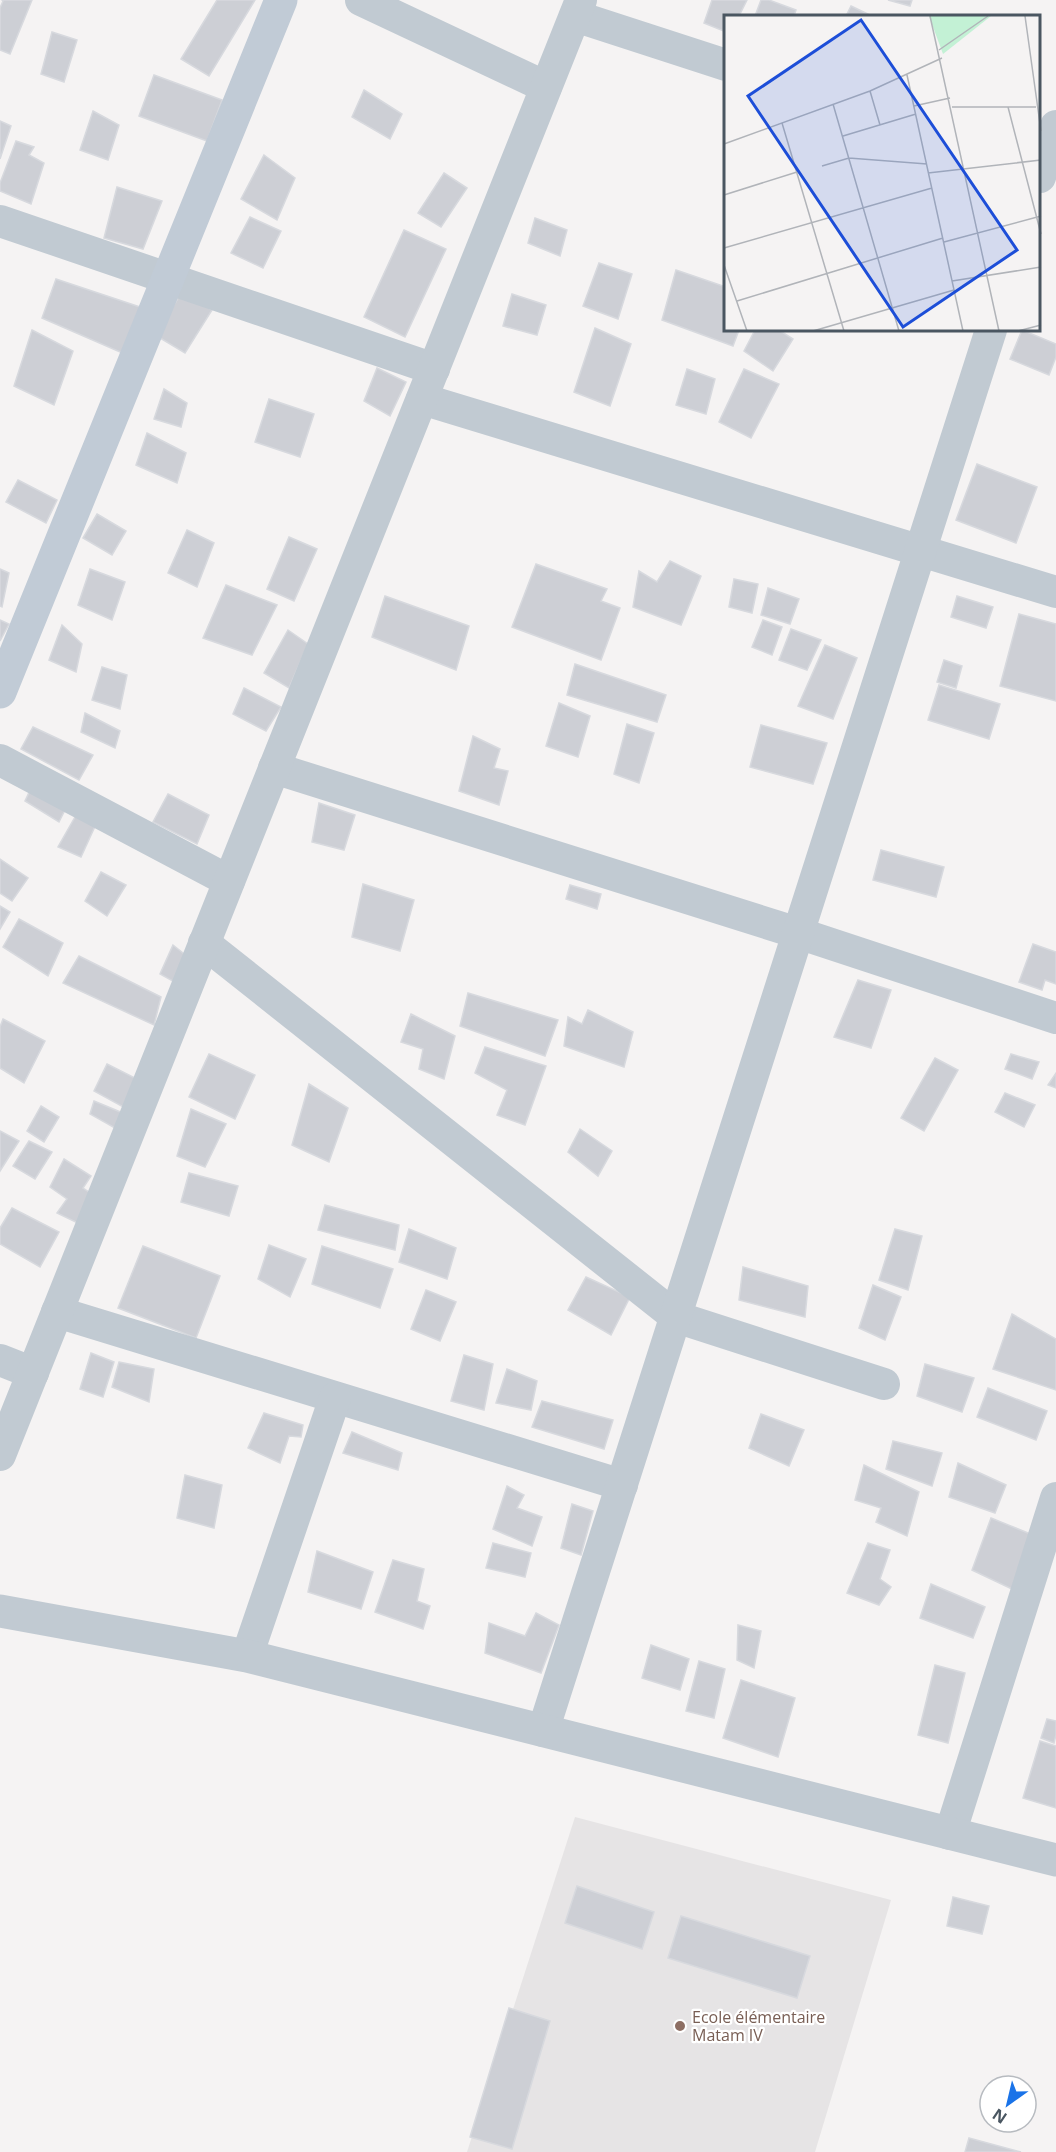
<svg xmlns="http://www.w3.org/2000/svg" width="1056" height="2152" viewBox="0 0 1056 2152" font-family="'Open Sans',sans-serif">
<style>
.education{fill:#e6e4e5}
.building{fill:#cdcfd5;stroke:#d7d9de;stroke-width:1.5}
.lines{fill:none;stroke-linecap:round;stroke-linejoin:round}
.minor{stroke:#c1cad2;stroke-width:32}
.tertiary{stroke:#c1cad2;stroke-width:33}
.secondary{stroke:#c1cbd6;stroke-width:33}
.education-dot{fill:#8d6e63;stroke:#fff;stroke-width:2}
.labels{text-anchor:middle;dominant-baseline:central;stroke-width:4.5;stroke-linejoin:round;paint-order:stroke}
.education-label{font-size:16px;fill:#785e54;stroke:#fff;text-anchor:start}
.inset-road{fill:none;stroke:#b1b4b9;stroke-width:1.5}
.view{fill:#1d4ed8;fill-opacity:0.15;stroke:#1d4ed8;stroke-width:3}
.inset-edge{fill:none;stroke:#4a5661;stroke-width:3}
</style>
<rect width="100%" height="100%" fill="#f5f3f3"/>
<path class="education" d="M575,1817L891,1900L815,2152H467Z"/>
<g class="building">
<path d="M2,0H32L10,54L0,50V8L3,1Z"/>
<path d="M217,0H255L209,76L181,59Z"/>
<path d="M712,0H747L739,16H726V32L704,23Z"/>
<path d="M761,0H769L796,10L794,16H755Z"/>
<path d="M888,0H912L910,6Z"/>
<path d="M851,6L872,16H846Z"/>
<path d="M52,32L77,40L64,82L41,74Z"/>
<path d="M154,75L222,100L207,141L139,116Z"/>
<path d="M364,90L402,114L390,139L352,117Z"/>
<path d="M93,111L119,125L108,160L80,150Z"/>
<path d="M0,121L11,126L0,159Z"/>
<path d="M16,141L34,147L29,155L44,163L31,204L0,191V183Z"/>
<path d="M264,155L295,178L277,220L241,199Z"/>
<path d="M444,173L467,188L441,227L418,213Z"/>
<path d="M117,187L162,201L143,249L104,238Z"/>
<path d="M250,217L281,231L263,268L231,253Z"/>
<path d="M535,218L567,230L560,256L528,243Z"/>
<path d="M404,230L446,249L405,337L364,317Z"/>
<path d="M599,263L632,274L618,319L583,306Z"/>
<path d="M676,270L726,287V330H739L733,346L662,320Z"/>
<path d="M56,279L146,309L127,355L42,318Z"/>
<path d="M182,292L212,310L185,353L155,335Z"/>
<path d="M512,294L546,305L537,335L503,326Z"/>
<path d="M595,328L631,344L610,406L574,392Z"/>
<path d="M32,330L73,351L54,405L14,386Z"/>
<path d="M755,330H779L793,339L773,371L744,351Z"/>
<path d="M1022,330L1056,344V357L1049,375L1010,359Z"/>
<path d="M377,368L406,382L390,416L364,401Z"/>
<path d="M687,369L715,379L706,414L676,405Z"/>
<path d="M744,369L779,384L751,438L719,422Z"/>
<path d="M164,389L187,403L181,427L154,419Z"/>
<path d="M269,399L314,414L300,457L255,442Z"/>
<path d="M147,433L186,453L177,483L136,465Z"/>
<path d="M977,464L1037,487L1016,543L956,520Z"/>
<path d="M18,480L57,500L46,523L6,502Z"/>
<path d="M97,514L126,531L112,555L83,538Z"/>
<path d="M187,530L214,543L197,587L168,573Z"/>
<path d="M289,537L317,549L294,601L267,589Z"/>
<path d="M670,561L701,576L681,625L633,607L639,571L657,582Z"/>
<path d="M536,564L607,589L601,601L620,608L601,660L512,627Z"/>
<path d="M0,569L9,573L2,607L0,606Z"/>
<path d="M90,569L125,582L112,620L78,605Z"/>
<path d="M734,579L758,584L752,613L729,607Z"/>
<path d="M226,585L277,605L252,655L203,638Z"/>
<path d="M768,588L799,599L790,624L761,615Z"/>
<path d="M385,596L469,626L456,670L372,637Z"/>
<path d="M957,596L993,607L986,628L951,617Z"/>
<path d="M1019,614L1056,624V701L1000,686Z"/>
<path d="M0,620L9,624L0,641Z"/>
<path d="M763,620L782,627L772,655L752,647Z"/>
<path d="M62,625L82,644L76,672L49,660Z"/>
<path d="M791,629L821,640L807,670L779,660Z"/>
<path d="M288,630L308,644L289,688L264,673Z"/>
<path d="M825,645L857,658L833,719L798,706Z"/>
<path d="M944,660L962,666L956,688L937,682Z"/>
<path d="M575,664L666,695L657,722L567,695Z"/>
<path d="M102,667L127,675L120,709L92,700Z"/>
<path d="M939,685L1000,704L989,739L928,720Z"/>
<path d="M244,688L281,707L266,731L233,714Z"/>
<path d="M559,703L590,716L578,757L546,746Z"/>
<path d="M85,713L120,731L115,748L81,732Z"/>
<path d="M627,724L654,733L639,783L614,774Z"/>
<path d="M761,725L827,743L813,784L750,767Z"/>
<path d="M33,727L93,755L79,780L21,749Z"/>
<path d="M473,736L500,749L494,768L508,771L499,805L459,791Z"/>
<path d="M35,780L68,804L59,822L25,801Z"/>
<path d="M168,794L209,815L197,844L153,822Z"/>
<path d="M319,803L355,815L344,850L312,842Z"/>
<path d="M79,810L97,822L81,857L58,847Z"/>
<path d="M881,850L944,867L936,897L873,880Z"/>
<path d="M0,859L28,878L12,901L0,893Z"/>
<path d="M101,872L126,885L107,916L85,901Z"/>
<path d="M363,884L414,900L400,951L352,937Z"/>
<path d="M570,885L601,894L597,909L566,899Z"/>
<path d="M0,906L10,912L0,929Z"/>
<path d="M19,919L63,943L48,976L3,947Z"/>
<path d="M1033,944L1056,952V984L1045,980L1042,990L1019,982Z"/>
<path d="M173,945L188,957L178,984L160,974Z"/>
<path d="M79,956L161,997L154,1025L63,983Z"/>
<path d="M858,980L891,990L871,1048L834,1037Z"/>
<path d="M468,993L558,1020L545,1056L460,1026Z"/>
<path d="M588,1010L633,1032L624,1067L564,1046L568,1017L582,1024Z"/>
<path d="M411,1014L455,1036L444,1079L419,1069L423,1049L401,1042Z"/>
<path d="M3,1019L45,1041L24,1083L0,1068V1027Z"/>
<path d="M485,1047L546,1066L525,1125L497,1115L507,1090L475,1073Z"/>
<path d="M209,1054L255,1075L235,1119L189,1097Z"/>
<path d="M1011,1054L1039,1062L1032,1079L1005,1069Z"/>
<path d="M935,1058L958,1070L924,1131L901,1118Z"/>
<path d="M107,1064L141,1081L127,1109L94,1091Z"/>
<path d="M1056,1073V1088L1048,1085Z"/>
<path d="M309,1084L348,1108L329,1162L292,1145Z"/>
<path d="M1005,1093L1035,1105L1024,1127L995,1112Z"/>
<path d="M94,1101L130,1116L122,1132L90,1114Z"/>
<path d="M41,1106L59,1117L44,1142L27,1131Z"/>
<path d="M191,1109L226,1124L205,1167L177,1156Z"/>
<path d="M580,1129L612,1151L598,1176L568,1152Z"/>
<path d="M0,1131L19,1141L0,1171Z"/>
<path d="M29,1141L52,1152L35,1179L13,1166Z"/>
<path d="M64,1159L91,1176L83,1188L98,1198L84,1226L57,1213L67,1199L50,1187Z"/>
<path d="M189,1173L238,1186L229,1216L181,1202Z"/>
<path d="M325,1205L399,1225L395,1250L318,1230Z"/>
<path d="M12,1208L59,1232L40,1267L0,1244V1228Z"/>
<path d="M409,1229L456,1248L447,1279L399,1262Z"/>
<path d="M895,1229L922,1236L908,1290L879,1280Z"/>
<path d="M269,1245L306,1259L290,1297L258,1279Z"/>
<path d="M143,1246L220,1276L196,1338L118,1308Z"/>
<path d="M322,1246L393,1269L380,1308L312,1284Z"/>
<path d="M743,1267L808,1286L805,1317L739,1300Z"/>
<path d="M586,1277L630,1297L611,1335L568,1310Z"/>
<path d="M873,1285L901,1297L885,1340L859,1328Z"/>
<path d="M426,1290L456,1302L440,1341L411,1329Z"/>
<path d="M1012,1314L1056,1339V1390L993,1369Z"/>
<path d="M91,1353L114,1362L103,1397L80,1389Z"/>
<path d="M464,1355L493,1364L484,1410L451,1401Z"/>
<path d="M119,1362L154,1369L149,1402L112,1387Z"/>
<path d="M925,1364L974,1378L962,1412L917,1396Z"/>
<path d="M507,1369L537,1381L531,1410L496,1403Z"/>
<path d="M988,1388L1047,1411L1036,1440L977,1417Z"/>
<path d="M542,1401L613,1420L604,1449L532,1427Z"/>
<path d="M264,1413L303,1425L301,1437L289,1436L280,1463L248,1448Z"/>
<path d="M761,1414L804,1430L789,1466L749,1448Z"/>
<path d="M352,1432L402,1453L398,1470L343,1453Z"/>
<path d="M893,1441L942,1453L932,1486L886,1469Z"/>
<path d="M958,1463L1006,1485L995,1513L949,1497Z"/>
<path d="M864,1465L919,1492L907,1536L876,1522L881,1508L855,1500Z"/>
<path d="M185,1475L222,1485L214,1528L177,1518Z"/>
<path d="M507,1486L524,1495L517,1508L542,1517L532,1546L493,1529Z"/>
<path d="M572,1504L593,1511L581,1555L561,1548Z"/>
<path d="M991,1518L1033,1535L1016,1591L972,1570Z"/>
<path d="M493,1543L531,1553L525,1577L486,1568Z"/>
<path d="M868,1543L890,1550L880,1579L891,1587L879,1605L847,1593Z"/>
<path d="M317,1551L373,1572L361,1609L308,1592Z"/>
<path d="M393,1560L424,1569L417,1601L430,1606L423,1629L375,1612Z"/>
<path d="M931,1584L985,1607L973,1638L920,1618Z"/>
<path d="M536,1613L559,1625L541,1673L485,1653L489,1623L525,1636Z"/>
<path d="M738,1625L761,1631L754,1668L737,1660Z"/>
<path d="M651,1645L689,1659L680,1690L642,1678Z"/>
<path d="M699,1661L725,1669L714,1718L686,1711Z"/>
<path d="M935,1665L965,1673L948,1743L918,1735Z"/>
<path d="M741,1680L795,1698L778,1757L723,1738Z"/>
<path d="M1047,1719L1056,1721V1735L1054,1743L1041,1738Z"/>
<path d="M1040,1741L1056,1746V1808L1023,1798Z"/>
<path d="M577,1886L654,1912L642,1949L565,1923Z"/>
<path d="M953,1897L989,1906L982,1934L947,1926Z"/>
<path d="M681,1916L810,1956L797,1998L668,1958Z"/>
<path d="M509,2008L550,2021L512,2149L470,2137Z"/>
<path d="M969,2138L1021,2152H965Z"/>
</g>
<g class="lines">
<g class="minor">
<path d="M361,0L546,87"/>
<path d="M575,16L726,65"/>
<path d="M1040,177L1056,126"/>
<path d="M0,221L434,369"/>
<path d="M422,399L1056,592"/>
<path d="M0,760L229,881"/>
<path d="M274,768L798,933L1056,1018"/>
<path d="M204,943L676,1317L884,1384"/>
<path d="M57,1312L622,1485"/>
<path d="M0,1360L33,1373"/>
<path d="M0,1455L581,0"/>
<path d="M247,1656L335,1398"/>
<path d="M543,1731L991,330"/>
<path d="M950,1834L1056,1498"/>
</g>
<path class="tertiary" d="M0,1611L247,1656L1056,1860"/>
<path class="secondary" d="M0,692L281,0"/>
</g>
<circle class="education-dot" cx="680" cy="2026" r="6"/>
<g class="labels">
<g class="education-label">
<text x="692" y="2017">Ecole élémentaire<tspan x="692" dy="18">Matam IV</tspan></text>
</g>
</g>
<g transform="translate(724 15)">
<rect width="316" height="316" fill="#f5f3f3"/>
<path d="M205,1H267L219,39Z" fill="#c3f1d5"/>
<path class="inset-road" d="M206,1L275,316M301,1L317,116M215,35L264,1M183,60L239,316M146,76L156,110M109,89L175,316M190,91L226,83M228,92H312M284,92L317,219M58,108L120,316M119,121L192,99M0,129L146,76L218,43M98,151L125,143L203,149M204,158L317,145M0,180L73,157M220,227L317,201M0,233L208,173M0,250L23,316M228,266L317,252M13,286L219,223M89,316L230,275M294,316L317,310"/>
<path class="view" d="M137,5L293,235L179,312L24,81Z"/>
<rect width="316" height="316" class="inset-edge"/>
</g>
<g transform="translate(1008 2104) rotate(214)"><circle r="28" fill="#ffffff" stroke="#b7bbc0" stroke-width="1.5"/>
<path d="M0-4.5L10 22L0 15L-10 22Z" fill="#1a73e8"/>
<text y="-9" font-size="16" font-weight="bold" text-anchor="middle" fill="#4a5661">N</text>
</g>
</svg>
